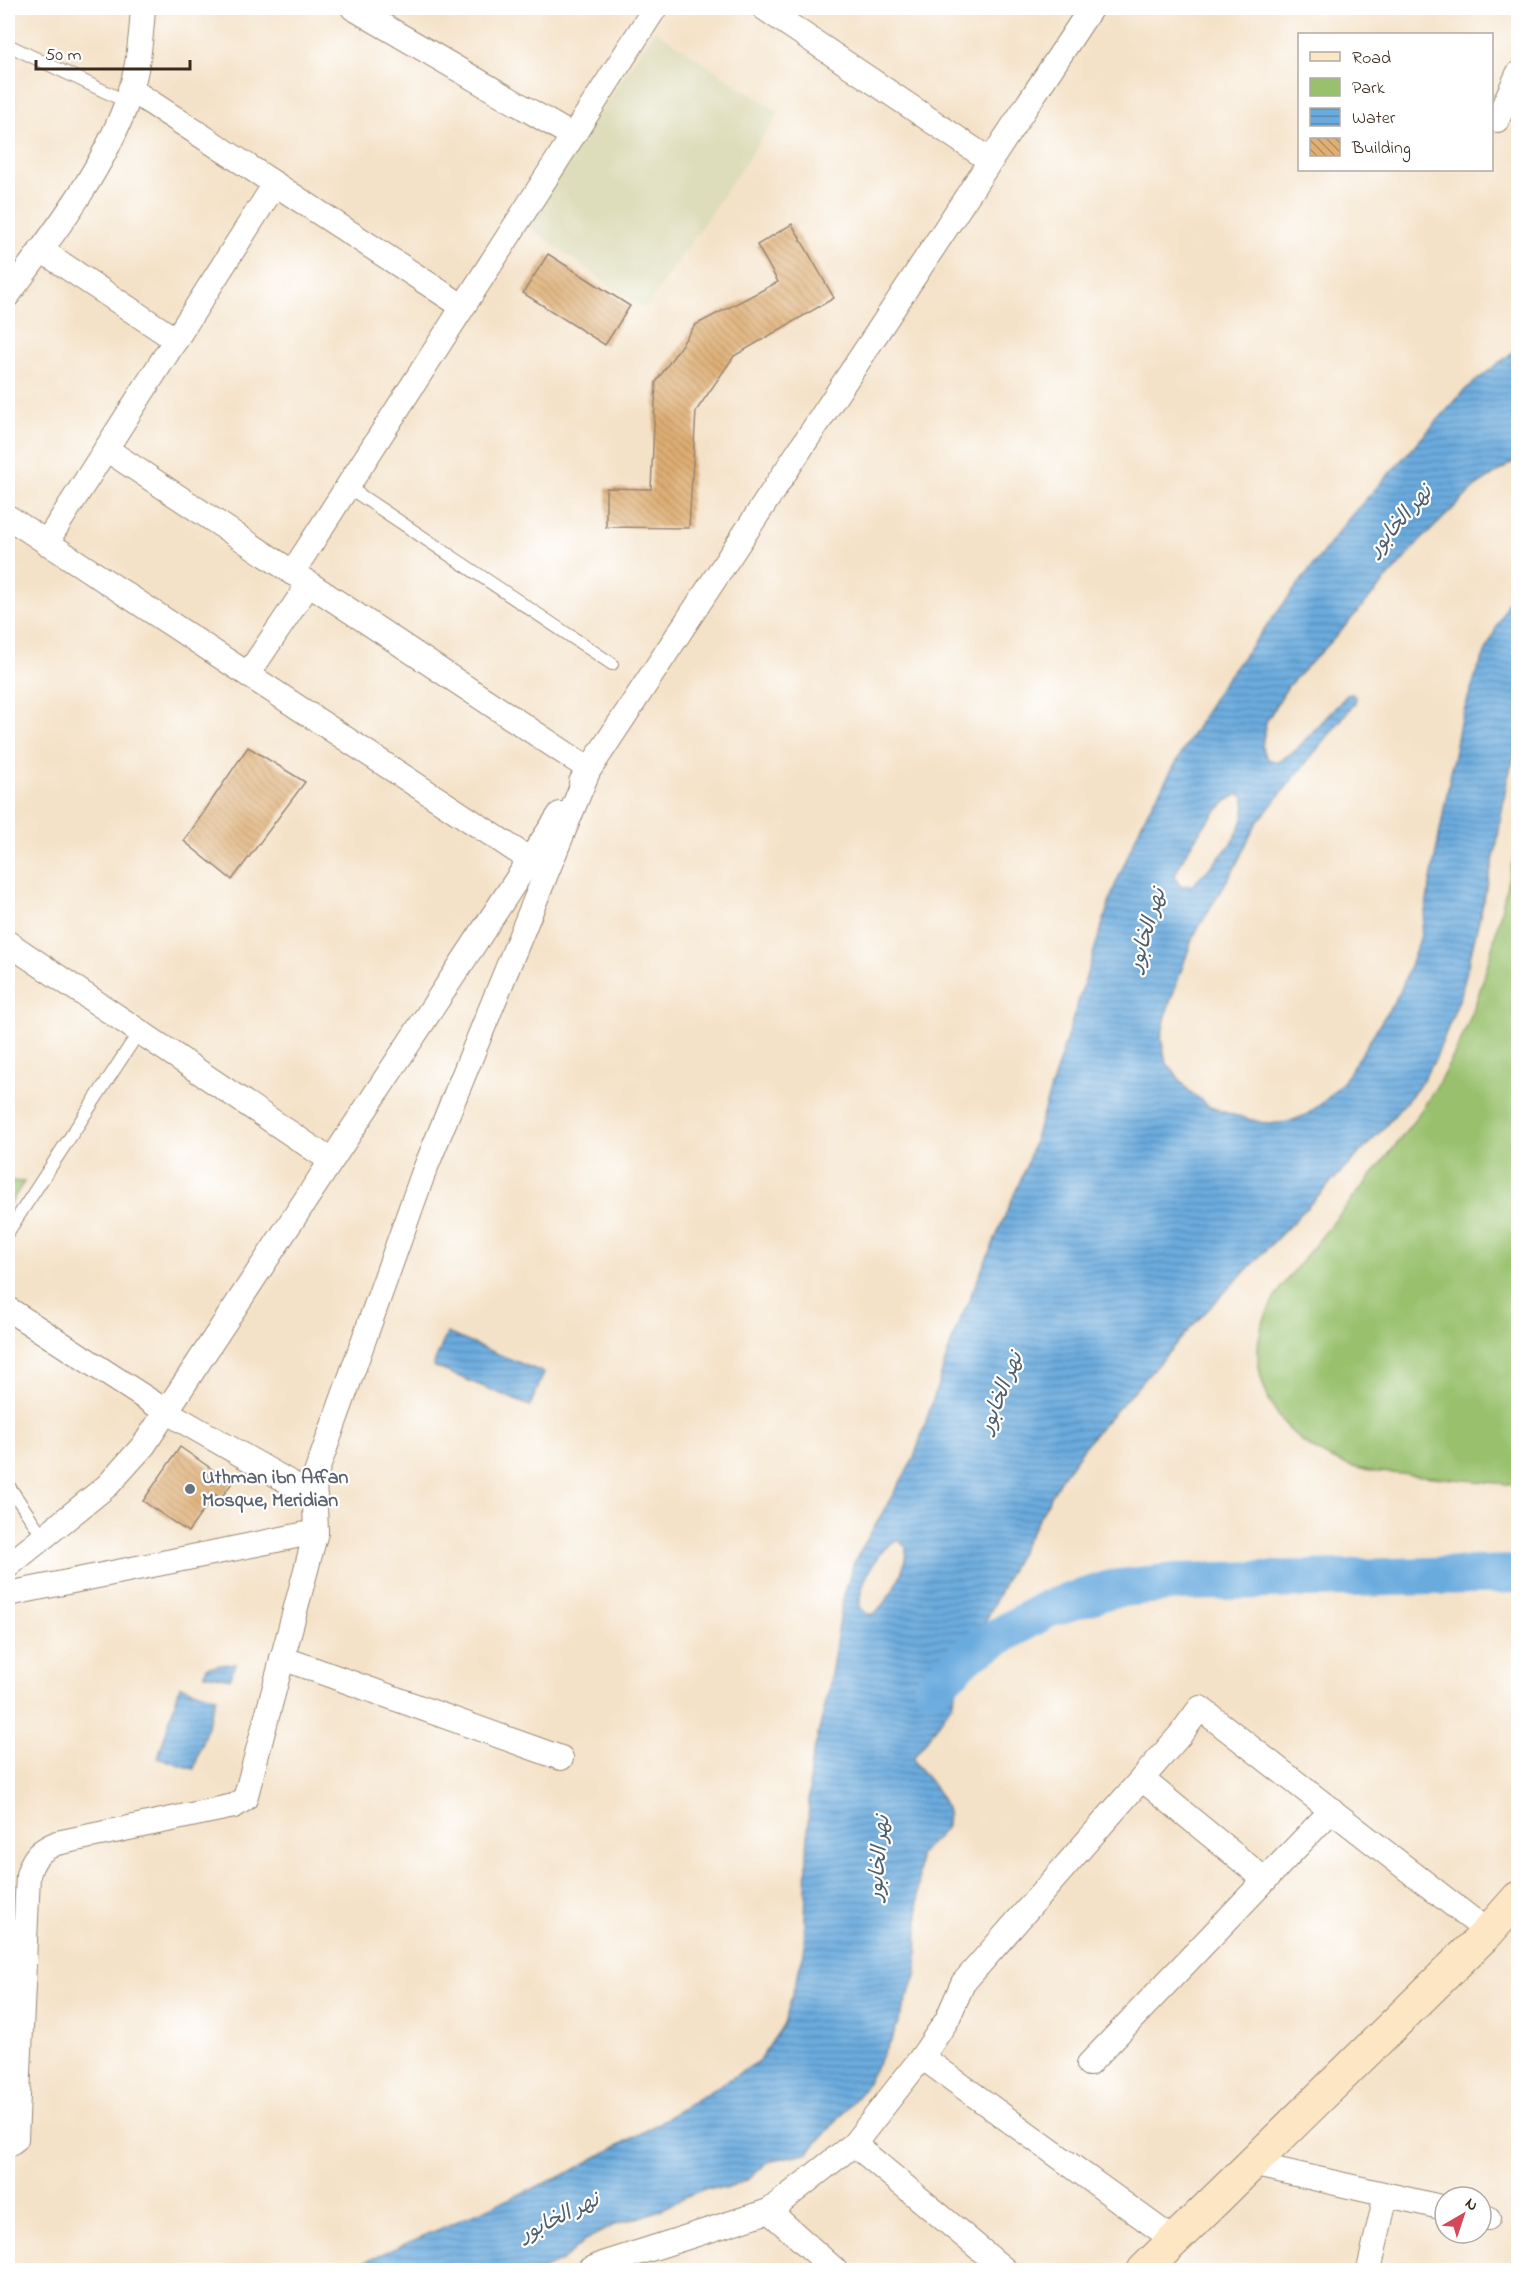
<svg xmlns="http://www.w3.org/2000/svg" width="1526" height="2278" viewBox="0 0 1526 2278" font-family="'Indie Flower','Playpen Sans Arabic',sans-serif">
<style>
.built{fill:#deddbb}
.park{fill:#99c16d;stroke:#6a7646;stroke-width:1.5}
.water{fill:url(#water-rules);stroke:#526a7e;stroke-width:1.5;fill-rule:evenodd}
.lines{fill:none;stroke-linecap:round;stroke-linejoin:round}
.river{stroke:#6aabde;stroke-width:38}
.building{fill:url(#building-back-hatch)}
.lane-casing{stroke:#988673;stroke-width:14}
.street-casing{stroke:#988673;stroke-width:26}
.secondary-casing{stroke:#988673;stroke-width:35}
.lane{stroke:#fff;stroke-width:12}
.street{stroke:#fff;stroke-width:24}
.secondary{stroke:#fce6c4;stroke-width:33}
.worship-dot{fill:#6b7280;stroke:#fff;stroke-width:2}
.labels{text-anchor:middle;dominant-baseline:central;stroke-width:4.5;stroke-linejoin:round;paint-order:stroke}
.worship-label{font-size:20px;font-weight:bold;fill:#5b616d;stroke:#fff;text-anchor:start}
.water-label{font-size:21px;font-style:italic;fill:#4e5e6b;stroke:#fff}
</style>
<defs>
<pattern id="water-rules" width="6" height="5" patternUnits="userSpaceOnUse" patternTransform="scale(1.5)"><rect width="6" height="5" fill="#6aabde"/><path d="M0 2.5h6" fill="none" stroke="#588bb3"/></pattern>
<pattern id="building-back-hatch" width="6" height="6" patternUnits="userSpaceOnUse" patternTransform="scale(1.5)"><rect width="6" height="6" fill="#dfaf74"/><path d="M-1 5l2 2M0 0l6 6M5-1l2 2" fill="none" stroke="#b68f5f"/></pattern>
</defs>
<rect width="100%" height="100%" fill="#fff"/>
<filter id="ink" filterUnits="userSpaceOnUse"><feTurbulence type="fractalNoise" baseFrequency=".0167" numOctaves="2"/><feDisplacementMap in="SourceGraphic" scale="12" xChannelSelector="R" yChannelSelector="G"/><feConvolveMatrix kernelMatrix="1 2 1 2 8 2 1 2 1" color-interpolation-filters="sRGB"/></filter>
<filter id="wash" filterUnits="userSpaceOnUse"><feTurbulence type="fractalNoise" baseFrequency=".008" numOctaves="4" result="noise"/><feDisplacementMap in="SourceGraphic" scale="24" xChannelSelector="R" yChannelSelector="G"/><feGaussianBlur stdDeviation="1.35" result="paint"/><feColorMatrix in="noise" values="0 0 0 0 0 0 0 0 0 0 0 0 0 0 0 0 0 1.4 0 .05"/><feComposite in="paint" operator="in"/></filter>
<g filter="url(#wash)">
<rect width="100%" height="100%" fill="#f4e2c8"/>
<path class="built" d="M655,30L779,113L645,310L524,224Z"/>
<g class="park">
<path d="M1518,838V1485L1369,1471C1332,1463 1297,1445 1276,1412C1261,1388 1253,1357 1261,1329C1272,1292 1299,1265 1323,1235C1366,1181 1414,1129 1447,1068C1486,998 1499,915 1518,838Z"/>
<path d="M8,1181L24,1182L8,1207Z"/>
</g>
<g class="water">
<path d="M1518,348V459L1475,487L1421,540L1331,642L1288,686L1266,722L1262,747L1268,759L1278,762L1295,751L1347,695L1352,694L1356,698L1355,703L1256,824L1235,867L1193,937L1167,1011L1161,1038L1166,1062L1188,1090L1210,1107L1233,1115L1268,1124L1288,1122L1306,1115L1325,1101L1344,1081L1400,992L1420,939L1460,723L1477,671L1518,579V744L1507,781L1496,849L1461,995L1435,1060L1417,1089L1381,1131L1196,1322L1092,1437L1061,1479L1016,1559L970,1653L950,1708L914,1757L915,1763C927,1779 961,1811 942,1832C934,1841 926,1846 919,1856L917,1973L892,2038L862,2091L809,2152L769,2161L748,2180L726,2189L707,2188L684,2197L661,2210L612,2226L587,2239L563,2260L543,2270H345L564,2175L649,2129L758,2062L784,2024L804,1952L810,1767L828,1694L843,1599L854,1562L914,1458L955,1332L1026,1167L1114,888L1144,818L1220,687L1350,517L1466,389ZM1239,794L1244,797C1250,834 1216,860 1193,885L1180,886L1175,876C1183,854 1216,802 1239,794ZM897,1540L906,1547C907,1572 891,1597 874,1614H867L860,1607C858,1586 877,1549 897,1540Z"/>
<path d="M447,1333L544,1373L530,1406L433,1366Z"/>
<path d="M236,1663L230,1679L205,1674L207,1667Z"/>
<path d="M180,1686L216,1697L194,1769L158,1758Z"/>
</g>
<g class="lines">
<path class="river" d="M933,1687L970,1653L1047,1609L1111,1589L1178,1582L1518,1574"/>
</g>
<g id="blocks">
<g class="building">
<path d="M792,224L834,298L734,356L696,411L689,528L606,527V488L651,489L656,382L695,325L778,282L757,245Z"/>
<path d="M548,254L630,306L605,345L523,293Z"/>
<path d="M248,747L305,782L232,880L184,841Z"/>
<path d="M180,1447L232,1483L221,1498L215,1494L188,1532L143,1501Z"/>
</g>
</g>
</g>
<g filter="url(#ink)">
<use href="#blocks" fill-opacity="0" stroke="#988673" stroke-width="1.5"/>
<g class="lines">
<g class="lane-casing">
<g id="lane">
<path d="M8,45L127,102"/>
<path d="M348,487L612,664"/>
<path d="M8,1232L139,1032"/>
<path d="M8,1485L44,1538"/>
</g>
</g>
<g class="street-casing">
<g id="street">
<path d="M353,8L571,135"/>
<path d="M764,8L991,161"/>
<path d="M130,89L462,306"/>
<path d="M1497,120L1518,74"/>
<path d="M41,250L176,340"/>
<path d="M8,295C53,234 101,174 127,102C138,72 141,39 143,8"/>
<path d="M8,517L529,859"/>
<path d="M46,543L275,184"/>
<path d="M292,573L655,8"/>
<path d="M248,674L309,584"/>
<path d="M581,782L1091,8"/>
<path d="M8,943L330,1160"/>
<path d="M8,1309L167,1412L315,1497"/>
<path d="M8,1566L108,1485L144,1445L560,814"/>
<path d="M8,1594L316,1532"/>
<path d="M282,1658L561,1758"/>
<path d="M1142,1779L1264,1879"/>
<path d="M922,2057L1175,2241"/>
<path d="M1089,2064L1332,1810"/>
<path d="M854,2144L1005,2270"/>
<path d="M8,2145L16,2139L28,1875C33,1857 40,1850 57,1843L234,1806L245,1799L316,1532L314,1479L423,1174L589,769L106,449"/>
<path d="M1252,2164L1445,2208"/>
<path d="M769,2211L835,2270"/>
<path d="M1481,2216L1488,2218"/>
<path d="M589,2270L603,2264L769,2211L854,2144L922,2057L947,2020L963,1983L1180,1735L1200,1708L1488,1932"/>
<path d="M1369,2270L1386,2195"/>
</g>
</g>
<g class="secondary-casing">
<path id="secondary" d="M1144,2270L1488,1932L1518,1898"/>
</g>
<use href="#lane" class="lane"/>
<use href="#street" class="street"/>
<use href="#secondary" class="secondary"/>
</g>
</g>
<circle class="worship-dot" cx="190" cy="1489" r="6"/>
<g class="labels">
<g class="worship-label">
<text x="202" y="1478">Uthman ibn Affan<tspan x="202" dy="23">Mosque, Meridian</tspan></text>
</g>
<g class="water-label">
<text transform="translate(1401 521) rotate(-49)">نهر الخابور</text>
<text transform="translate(1148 930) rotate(-73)">نهر الخابور</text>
<text transform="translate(1002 1393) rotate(-68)">نهر الخابور</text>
<text transform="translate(880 1858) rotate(-85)">نهر الخابور</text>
<text transform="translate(560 2218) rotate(-26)">نهر الخابور</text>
</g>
</g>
<rect width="1526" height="2278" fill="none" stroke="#fff" stroke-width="30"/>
<rect x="1298" y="33" width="195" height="138" fill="#ffffff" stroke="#b1aaa5" stroke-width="1.5"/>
<rect x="1310" y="52" width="30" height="9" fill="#fce6c4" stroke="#b1aaa5" stroke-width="1.5"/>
<text x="1352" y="63" font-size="18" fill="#3b2a1e">Road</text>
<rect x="1310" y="78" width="30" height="18" fill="#99c16d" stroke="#b1aaa5" stroke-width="1.5"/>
<text x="1352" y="93" font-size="18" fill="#3b2a1e">Park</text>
<rect x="1310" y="108" width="30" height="18" fill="url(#water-rules)" stroke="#b1aaa5" stroke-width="1.5"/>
<text x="1352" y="123" font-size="18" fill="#3b2a1e">Water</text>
<rect x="1310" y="138" width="30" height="18" fill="url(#building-back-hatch)" stroke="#b1aaa5" stroke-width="1.5"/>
<text x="1352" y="153" font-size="18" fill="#3b2a1e">Building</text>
<g transform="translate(1463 2215) rotate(39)"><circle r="28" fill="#ffffff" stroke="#b1aaa5" stroke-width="1.5"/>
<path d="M0-4.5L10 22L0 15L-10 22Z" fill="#d1495b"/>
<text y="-9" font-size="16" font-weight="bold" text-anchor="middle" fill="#3b2a1e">N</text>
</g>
<path d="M36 60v9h154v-9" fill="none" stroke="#3b2a1e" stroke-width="3"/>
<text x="45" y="60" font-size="18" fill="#3b2a1e" stroke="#ffffff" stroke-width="4.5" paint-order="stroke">50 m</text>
</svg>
